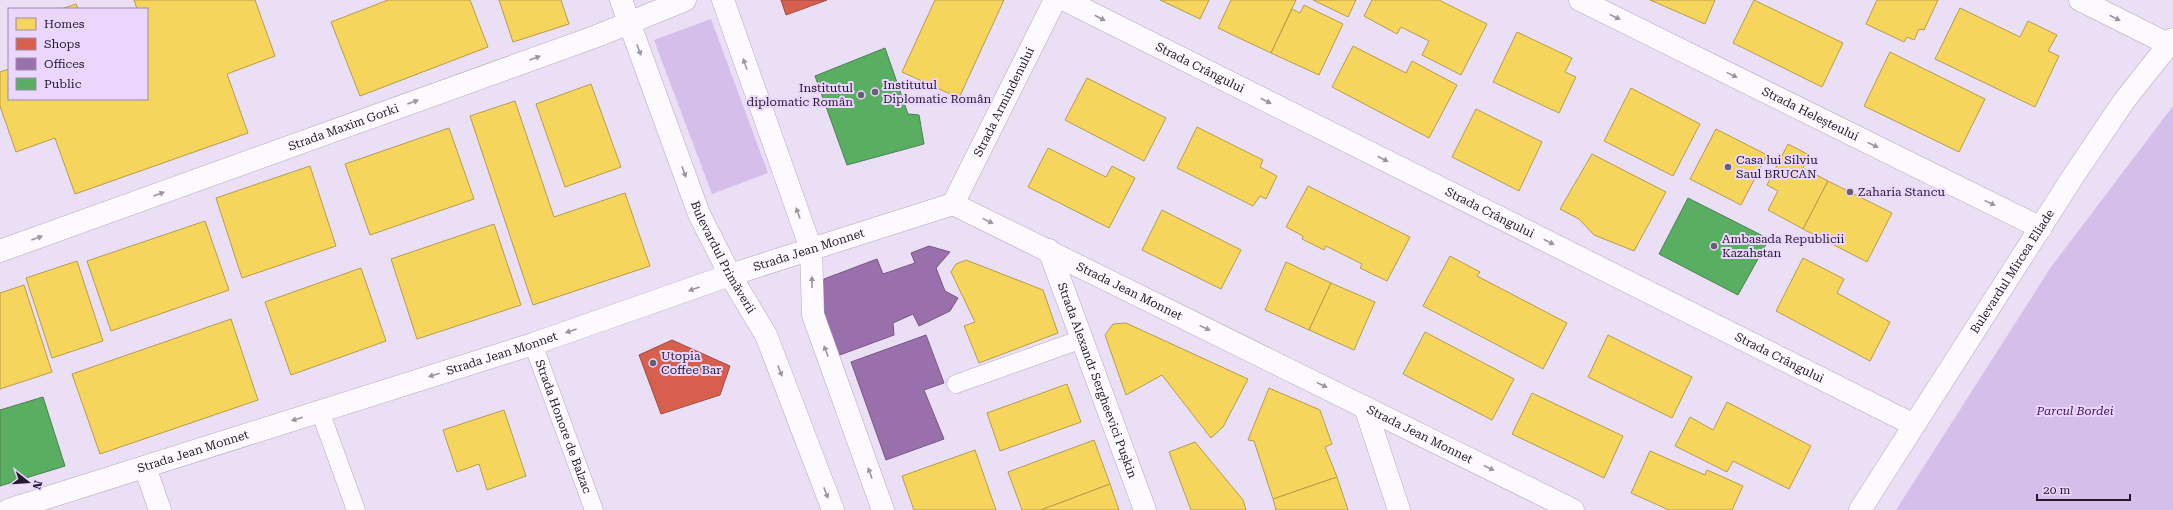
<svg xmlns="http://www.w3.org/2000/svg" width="2173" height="510" viewBox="0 0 2173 510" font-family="'Roboto Serif',serif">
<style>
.green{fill:#d6beeb}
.homes{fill:#f6d55c;stroke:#b79d4e}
.shops{fill:#d6604d;stroke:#a14b43}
.offices{fill:#9970ab;stroke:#765685}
.public{fill:#5aae61;stroke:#4a8251}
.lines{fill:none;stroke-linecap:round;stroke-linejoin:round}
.lane-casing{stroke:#b4aabc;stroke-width:19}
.street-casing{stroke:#b4aabc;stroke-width:23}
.secondary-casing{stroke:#b4aabc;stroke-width:23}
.lane{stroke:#fcfafe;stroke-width:18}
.street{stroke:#fcfafe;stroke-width:22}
.secondary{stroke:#fcfafe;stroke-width:22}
.oneway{fill:#9b95a0}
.poi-dot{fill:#695f72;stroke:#ebd6fe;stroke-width:1.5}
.labels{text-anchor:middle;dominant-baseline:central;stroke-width:4;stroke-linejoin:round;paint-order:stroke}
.street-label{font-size:12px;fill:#241a2c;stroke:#ebd6fe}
.poi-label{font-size:12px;fill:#241a2c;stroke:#ebd6fe;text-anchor:start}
.park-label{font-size:12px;font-style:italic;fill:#41125e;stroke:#ebd6fe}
</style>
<rect width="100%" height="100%" fill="#eadff5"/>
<g class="green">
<path d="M711,19L768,173L712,194L654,40Z"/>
<path d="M2173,106V510H1896L2051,267Z"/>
</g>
<g class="homes">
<path d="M134,0H255L275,56L227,74L248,133L75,194L55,138L16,152L0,106V72L9,69V99H147V9H137Z"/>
<path d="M388,0H470L488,47L360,96L331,22Z"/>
<path d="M499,0H561L569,24L513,42Z"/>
<path d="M935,0H1004L959,98L902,72Z"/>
<path d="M1160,0H1209L1200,19Z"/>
<path d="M1231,0H1296L1271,53L1218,28Z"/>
<path d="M1313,0H1356L1348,17Z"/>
<path d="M1372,0H1439L1487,24L1461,75L1422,55L1429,41L1401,27L1397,34L1364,16Z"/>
<path d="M1650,0H1715L1705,24Z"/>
<path d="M1754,0L1843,43L1822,87L1733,43Z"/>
<path d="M1877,0H1938L1924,30L1919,29L1914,40L1907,37L1904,42L1866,24Z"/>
<path d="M76,4L78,9H61Z"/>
<path d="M1304,5L1343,24L1319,75L1271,53L1292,9L1300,13Z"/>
<path d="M1960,8L2020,37L2028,21L2057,35L2048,51L2059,56L2035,107L1935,59Z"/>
<path d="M1517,32L1572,58L1565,72L1576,77L1559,113L1493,82Z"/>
<path d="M1353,46L1406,73L1412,61L1457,85L1429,138L1332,87Z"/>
<path d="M1890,52L1985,99L1959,152L1864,106Z"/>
<path d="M1087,78L1166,118L1144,161L1065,120Z"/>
<path d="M591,84L621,167L565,187L536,104Z"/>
<path d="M1631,88L1700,124L1673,176L1604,141Z"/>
<path d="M515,101L554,217L625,193L650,266L533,305L470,116Z"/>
<path d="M1476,109L1542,142L1519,191L1452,157Z"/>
<path d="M1197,127L1263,160L1260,167L1277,176L1266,199L1260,196L1253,206L1177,168Z"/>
<path d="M449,128L474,199L370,235L345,164Z"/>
<path d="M1716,129L1767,155L1741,205L1690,179Z"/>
<path d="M1788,144L1809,155L1803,168L1828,181L1803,229L1768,210L1778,191L1767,185Z"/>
<path d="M1048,148L1106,177L1112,166L1135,178L1109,228L1028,187Z"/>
<path d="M1592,154L1666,192L1634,251L1594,235L1579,219L1560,209Z"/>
<path d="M310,166L336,246L242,278L216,198Z"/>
<path d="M1828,181L1892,213L1867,262L1803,229Z"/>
<path d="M1308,186L1410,237L1387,281L1360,268L1362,264L1326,246L1324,250L1302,239L1303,236L1286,227Z"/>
<path d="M1162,210L1241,250L1221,289L1142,250Z"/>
<path d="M205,221L229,290L111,331L87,261Z"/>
<path d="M494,224L521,305L417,339L391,259Z"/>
<path d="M1450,256L1480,272L1477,276L1567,323L1543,369L1423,306Z"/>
<path d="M1803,258L1844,279L1837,293L1890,322L1870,361L1776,311Z"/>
<path d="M966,260L1043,290L1058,333L979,363L964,326L975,322L951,272L956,264Z"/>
<path d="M77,261L103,341L52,358L26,278Z"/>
<path d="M1286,262L1331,283L1309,330L1265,310Z"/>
<path d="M361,268L386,341L291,375L265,302Z"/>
<path d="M1331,283L1375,302L1354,350L1309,330Z"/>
<path d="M24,285L52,372L0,389V293Z"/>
<path d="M231,319L258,400L100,454L72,374Z"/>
<path d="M1126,323L1248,379L1223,427L1211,438L1162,375L1126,395L1105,335L1113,324Z"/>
<path d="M1425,332L1514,379L1492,420L1403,374Z"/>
<path d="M1608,335L1692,377L1672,418L1588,377Z"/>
<path d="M1067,384L1081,422L1000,451L987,413Z"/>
<path d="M1269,388L1320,410L1332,444L1325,447L1337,477L1273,499L1254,441L1248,440Z"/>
<path d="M1532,393L1623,436L1604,478L1512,434Z"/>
<path d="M1727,402L1811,446L1789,489L1733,461L1727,472L1675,446L1690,417L1713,430Z"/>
<path d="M504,410L526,476L487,490L479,464L457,472L443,430Z"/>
<path d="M1094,440L1110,484L1041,510H1022L1008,472Z"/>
<path d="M1195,442L1243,500L1246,510H1191L1169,452Z"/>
<path d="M975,450L996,510H914L902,476Z"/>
<path d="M1650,451L1705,475L1707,470L1743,486L1732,510H1669L1631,493Z"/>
<path d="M1337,477L1348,510H1276L1273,499Z"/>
<path d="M1110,484L1119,510H1041Z"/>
</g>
<g class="shops">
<path d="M781,0H827L786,15Z"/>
<path d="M672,340L730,366L720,395L661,414L639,355Z"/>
</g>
<g class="offices">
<path d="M929,246L950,252L936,268L945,291L958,298L950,311L919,326L913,314L893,323L894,335L837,356L817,302L824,279L877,259L883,274L915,263L911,253Z"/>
<path d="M926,335L944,383L924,390L944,439L886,460L851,362Z"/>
</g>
<g class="public">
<path d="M885,48L908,114L919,115L924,144L847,165L815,76Z"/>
<path d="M1688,198L1769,239L1738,295L1659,254Z"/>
<path d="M43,397L65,466L0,486V410Z"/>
</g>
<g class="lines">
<g class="lane-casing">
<g id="lane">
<path id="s1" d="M533,344L594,510"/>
<path d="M956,384L1082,339"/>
<path d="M320,411L356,510"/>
</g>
</g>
<g class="street-casing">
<g id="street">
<path id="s2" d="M1065,0L1914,425"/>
<path id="s3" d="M1580,0L2041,228"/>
<path d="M2080,0L2168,44"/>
<path id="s4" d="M953,204L1055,0"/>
<path id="s5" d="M1049,250L1145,510"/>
<path id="s6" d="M0,251L597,36L685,0"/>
<path d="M1365,407L1399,510"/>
<path d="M145,467L160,510"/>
<path id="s7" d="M8,510L533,344L730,275L953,204L1573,510"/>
</g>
</g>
<g class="secondary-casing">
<g id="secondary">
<path id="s8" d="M621,0L699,214L730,275L766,335L833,510"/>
<path d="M723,0L811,249L813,315L883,510"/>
<path id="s9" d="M1860,510L2074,175L2124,101L2173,39"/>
</g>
</g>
<use href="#lane" class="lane"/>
<use href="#street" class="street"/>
<use href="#secondary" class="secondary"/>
</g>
<defs><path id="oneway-solid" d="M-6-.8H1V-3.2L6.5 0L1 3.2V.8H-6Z"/></defs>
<g class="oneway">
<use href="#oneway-solid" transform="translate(1615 17) rotate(26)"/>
<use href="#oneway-solid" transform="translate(1100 18) rotate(27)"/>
<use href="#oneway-solid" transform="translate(2115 18) rotate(27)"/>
<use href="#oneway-solid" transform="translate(639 50) rotate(70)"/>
<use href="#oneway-solid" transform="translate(535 58) rotate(-20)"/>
<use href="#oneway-solid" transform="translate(745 64) rotate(-109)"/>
<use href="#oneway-solid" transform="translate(1732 75) rotate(26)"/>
<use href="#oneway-solid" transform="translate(1266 101) rotate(27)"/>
<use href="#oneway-solid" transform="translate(413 102) rotate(-20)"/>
<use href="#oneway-solid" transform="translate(1873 145) rotate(26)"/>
<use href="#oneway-solid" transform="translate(1383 159) rotate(27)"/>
<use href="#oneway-solid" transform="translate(684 172) rotate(70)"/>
<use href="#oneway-solid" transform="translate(159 194) rotate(-20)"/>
<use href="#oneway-solid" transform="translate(1990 203) rotate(26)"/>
<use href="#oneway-solid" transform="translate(798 213) rotate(-110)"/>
<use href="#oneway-solid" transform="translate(988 221) rotate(26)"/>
<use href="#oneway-solid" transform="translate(37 238) rotate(-20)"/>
<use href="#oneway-solid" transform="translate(1549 242) rotate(27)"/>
<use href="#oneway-solid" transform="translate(812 282) rotate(-91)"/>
<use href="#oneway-solid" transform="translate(694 289) rotate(160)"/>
<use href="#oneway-solid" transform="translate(1205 328) rotate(26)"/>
<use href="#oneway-solid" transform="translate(571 331) rotate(161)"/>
<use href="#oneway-solid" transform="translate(826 351) rotate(-110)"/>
<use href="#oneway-solid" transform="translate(780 371) rotate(69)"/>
<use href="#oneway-solid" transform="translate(434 375) rotate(162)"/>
<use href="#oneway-solid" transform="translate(1322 385) rotate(26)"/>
<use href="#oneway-solid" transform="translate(297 419) rotate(162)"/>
<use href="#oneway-solid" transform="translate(1489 468) rotate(26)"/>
<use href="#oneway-solid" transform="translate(870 473) rotate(-110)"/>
<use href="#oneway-solid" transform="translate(826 493) rotate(69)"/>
</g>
<g class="poi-dot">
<circle cx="875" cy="92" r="4"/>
<circle cx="861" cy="95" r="4"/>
<circle cx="1728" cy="167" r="4"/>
<circle cx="1850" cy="192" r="4"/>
<circle cx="1714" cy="246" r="4"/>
<circle cx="653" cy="363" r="4"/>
</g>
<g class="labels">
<g class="street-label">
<text stroke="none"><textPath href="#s2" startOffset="151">Strada Crângului</textPath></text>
<text stroke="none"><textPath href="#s4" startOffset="114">Strada Armindenului</textPath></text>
<text stroke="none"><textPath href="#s3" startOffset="257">Strada Heleșteului</textPath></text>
<text stroke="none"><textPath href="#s6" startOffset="365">Strada Maxim Gorki</textPath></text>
<text stroke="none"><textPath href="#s2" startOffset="475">Strada Crângului</textPath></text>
<text stroke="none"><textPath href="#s7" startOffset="842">Strada Jean Monnet</textPath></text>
<text stroke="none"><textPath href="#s8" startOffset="277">Bulevardul Primăverii</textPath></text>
<text stroke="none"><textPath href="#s9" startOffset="283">Bulevardul Mircea Eliade</textPath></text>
<text stroke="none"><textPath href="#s7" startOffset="1190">Strada Jean Monnet</textPath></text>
<text stroke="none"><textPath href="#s7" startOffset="518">Strada Jean Monnet</textPath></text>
<text stroke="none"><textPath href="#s2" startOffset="799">Strada Crângului</textPath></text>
<text stroke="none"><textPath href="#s5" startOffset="139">Strada Alexandr Sergheevici Pușkin</textPath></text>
<text stroke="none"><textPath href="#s1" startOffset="88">Strada Honore de Balzac</textPath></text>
<text stroke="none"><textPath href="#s7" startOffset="1514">Strada Jean Monnet</textPath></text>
<text stroke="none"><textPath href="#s7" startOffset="194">Strada Jean Monnet</textPath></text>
</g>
<g class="poi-label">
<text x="883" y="85">Institutul<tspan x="883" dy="14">Diplomatic Român</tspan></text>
<text x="853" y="88" text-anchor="end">Institutul<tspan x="853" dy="14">diplomatic Român</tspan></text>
<text x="1736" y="160">Casa lui Silviu<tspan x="1736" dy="14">Saul BRUCAN</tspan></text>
<text x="1858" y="192">Zaharia Stancu</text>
<text x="1722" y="239">Ambasada Republicii<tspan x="1722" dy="14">Kazahstan</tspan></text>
<text x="661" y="356">Utopia<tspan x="661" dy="14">Coffee Bar</tspan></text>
</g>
<g class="park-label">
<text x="2075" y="411">Parcul Bordei</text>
</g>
</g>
<rect x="8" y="8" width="140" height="92" fill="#ebd6fe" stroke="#9b8baa"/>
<rect x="16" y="18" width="20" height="12" fill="#f6d55c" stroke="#9b8baa"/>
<text x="44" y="28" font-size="12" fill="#241a2c">Homes</text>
<rect x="16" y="38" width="20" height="12" fill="#d6604d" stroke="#9b8baa"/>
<text x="44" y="48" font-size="12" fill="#241a2c">Shops</text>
<rect x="16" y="58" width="20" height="12" fill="#9970ab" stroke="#9b8baa"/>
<text x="44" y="68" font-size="12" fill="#241a2c">Offices</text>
<rect x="16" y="78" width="20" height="12" fill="#5aae61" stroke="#9b8baa"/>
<text x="44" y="88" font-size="12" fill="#241a2c">Public</text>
<g transform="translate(28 482) rotate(107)" stroke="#ebd6fe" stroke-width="3" paint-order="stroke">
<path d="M0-3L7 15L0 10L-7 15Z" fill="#241a2c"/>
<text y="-6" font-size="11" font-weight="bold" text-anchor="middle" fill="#241a2c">N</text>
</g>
<path d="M2037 494v6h93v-6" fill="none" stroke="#241a2c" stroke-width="2"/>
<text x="2043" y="494" font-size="12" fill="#241a2c" stroke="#ebd6fe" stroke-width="3" paint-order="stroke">20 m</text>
</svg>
